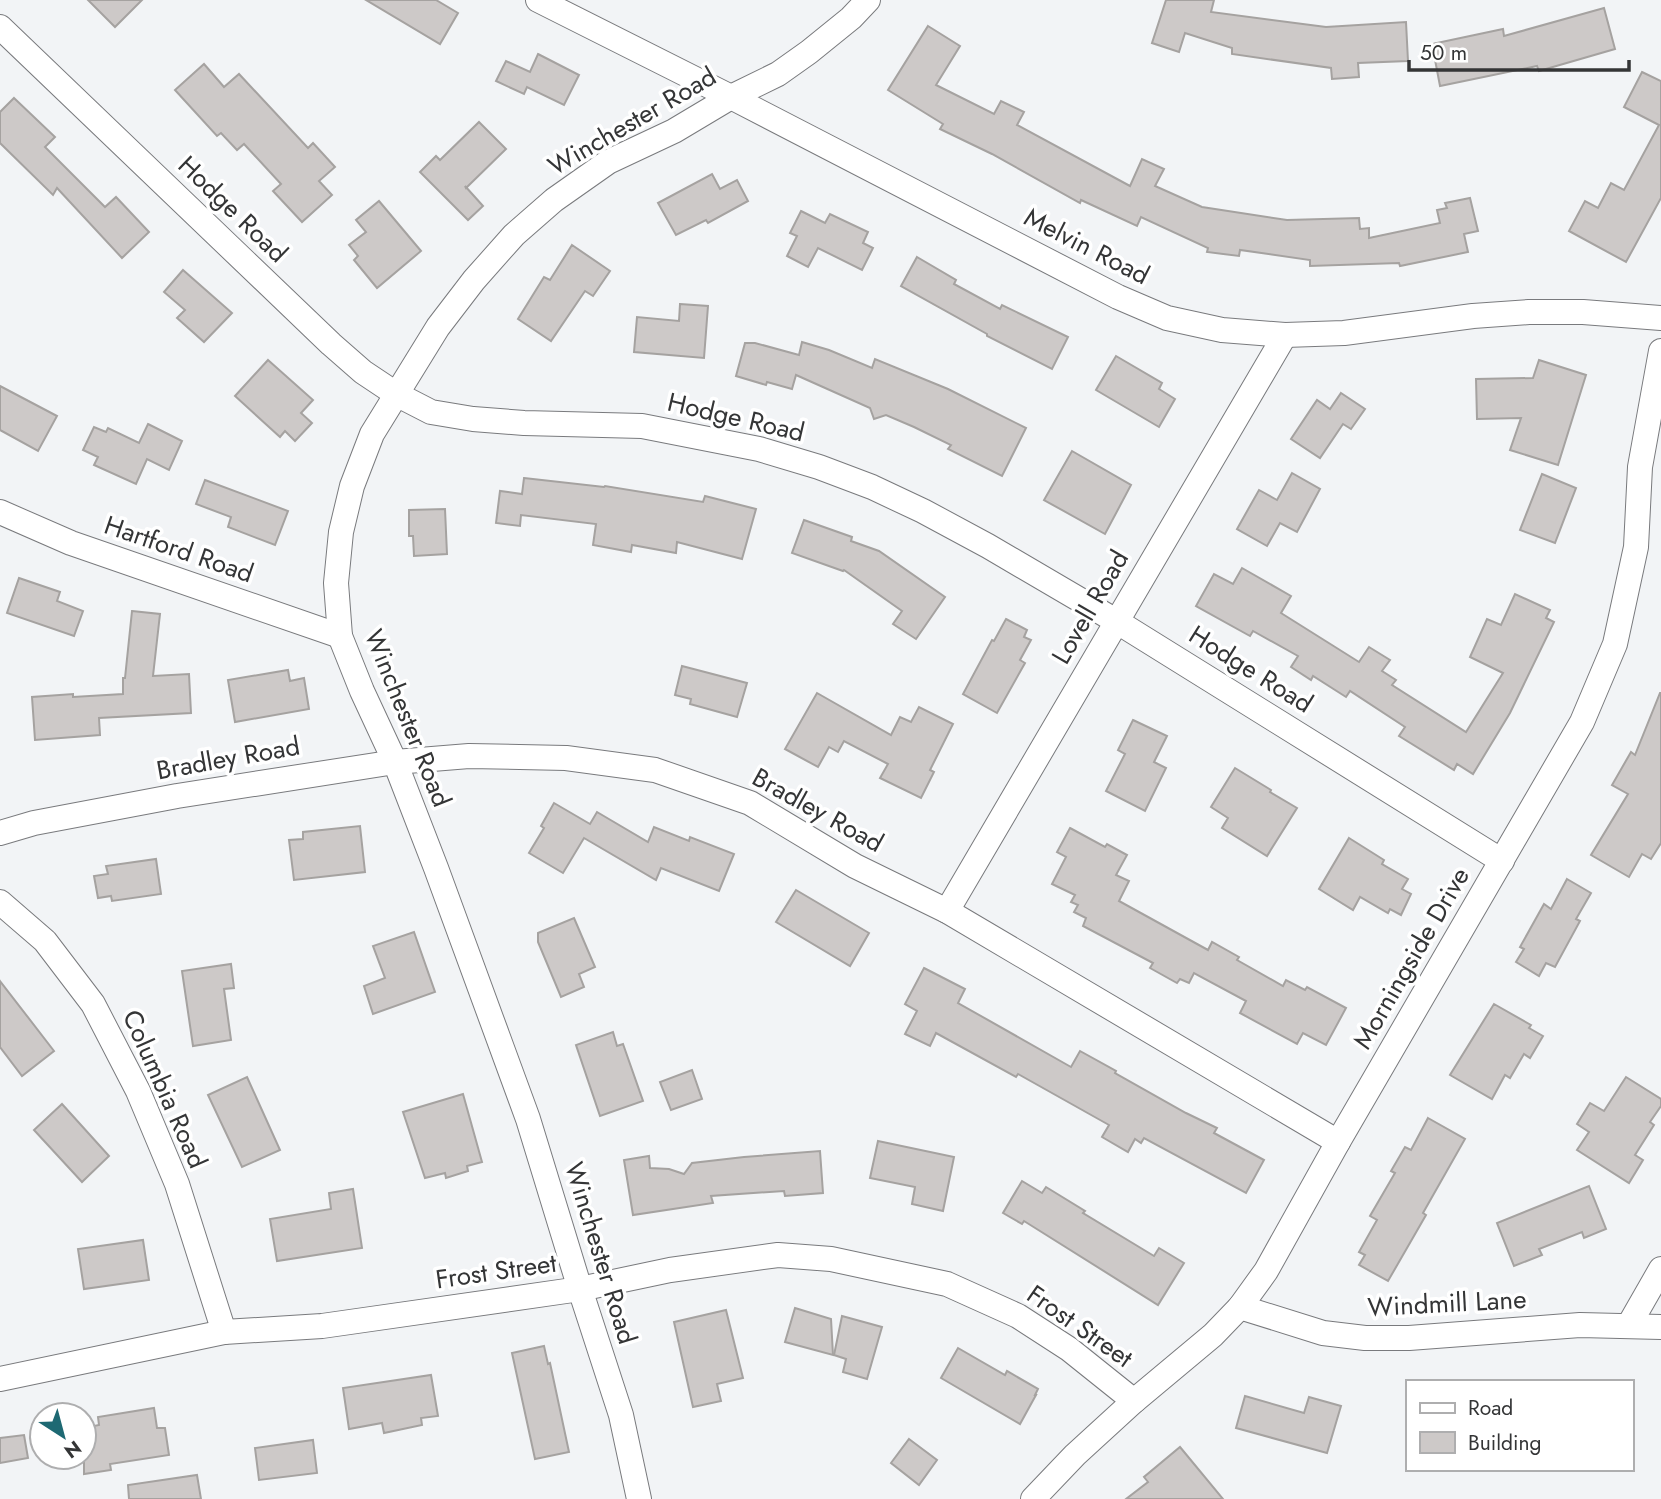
<svg xmlns="http://www.w3.org/2000/svg" width="1661" height="1499" viewBox="0 0 1661 1499" font-family="Jost,sans-serif">
<style>
.building{fill:#cdc9c8;stroke:#a5a2a0;stroke-width:2}
.lines{fill:none;stroke-linecap:round;stroke-linejoin:round}
.street-casing{stroke:#797a7d;stroke-width:26}
.street{stroke:#fff;stroke-width:24}
.labels{text-anchor:middle;dominant-baseline:central;stroke-width:7;stroke-linejoin:round;paint-order:stroke}
.street-label{font-size:26px;fill:#343536;stroke:#fff}
</style>
<rect width="100%" height="100%" fill="#f2f4f6"/>
<g class="building">
<path d="M88,0H142L115,27Z"/>
<path d="M366,0H436L458,13L440,44Z"/>
<path d="M1166,0H1214L1211,12L1326,27L1406,22L1408,61L1358,63L1359,77L1332,79L1331,68L1232,54V48L1185,33L1179,52L1152,43Z"/>
<path d="M1604,8L1615,49L1539,71L1537,66L1440,86L1432,44L1503,29L1504,36Z"/>
<path d="M928,26L960,46L936,85L994,114L1001,101L1024,112L1017,125L1130,186L1142,159L1164,169L1155,186L1202,207L1287,220L1359,218L1360,229L1369,228V238L1440,223L1437,210L1447,208L1445,203L1470,198L1478,231L1464,234L1468,252L1400,266L1399,263L1310,266V260L1240,250L1239,256L1207,252L1208,248L1141,217L1137,226L1081,200L1080,203L992,154L940,129L943,124L888,90Z"/>
<path d="M538,54L579,75L564,105L527,87L524,94L496,81L506,61L530,72Z"/>
<path d="M204,64L224,87L239,74L308,148L313,143L335,167L319,181L332,195L302,222L273,191L281,184L244,144L237,150L221,133L217,136L175,90Z"/>
<path d="M1642,72L1661,81V198L1626,262L1569,231L1585,201L1598,208L1611,183L1624,190L1659,125L1624,107Z"/>
<path d="M14,98L55,137L45,147L105,207L116,197L149,232L122,258L57,188L53,195L0,143V112Z"/>
<path d="M479,122L506,149L466,188L465,186L483,206L468,220L420,172L436,156L440,160Z"/>
<path d="M712,174L720,189L737,180L748,201L708,223L706,220L676,235L658,203Z"/>
<path d="M379,201L421,251L377,288L354,260L358,256L349,245L366,232L356,220Z"/>
<path d="M801,211L825,223L830,214L868,232L863,243L873,248L862,270L818,248L808,267L787,256L797,236L790,233Z"/>
<path d="M572,245L610,271L593,296L585,291L551,341L518,319L544,277L550,280Z"/>
<path d="M917,257L956,280L954,284L1000,309L1002,305L1068,337L1052,369L987,336V334L901,286Z"/>
<path d="M183,270L232,313L204,342L177,318L185,310L164,292Z"/>
<path d="M680,304L708,306L704,358L634,352L637,317L679,321Z"/>
<path d="M802,342L829,350L872,368L875,359L948,389L1026,428L1002,476L948,449L951,445L914,427L886,415L874,419L870,408L796,375L792,389L767,382L766,385L736,376L745,343H755L799,355Z"/>
<path d="M1116,356L1162,383L1159,389L1175,399L1159,427L1096,390Z"/>
<path d="M268,360L313,400L301,413L312,423L295,441L285,431L280,437L235,396Z"/>
<path d="M1539,360L1586,375L1558,465L1510,450L1521,418L1477,419L1476,379L1533,378Z"/>
<path d="M0,386L57,416L38,451L0,430Z"/>
<path d="M1341,393L1365,409L1351,429L1343,424L1320,458L1291,439L1317,400L1330,409Z"/>
<path d="M148,424L182,441L169,470L147,459L136,484L94,465L98,457L83,450L94,427L106,432L108,428L139,443Z"/>
<path d="M1072,451L1131,485L1105,534L1044,500Z"/>
<path d="M1292,473L1320,489L1297,532L1280,523L1267,546L1237,529L1259,490L1277,500Z"/>
<path d="M1542,474L1576,488L1555,543L1520,530Z"/>
<path d="M524,478L604,487L605,486L703,502L705,496L756,509L742,559L677,542L676,553L632,545L631,552L593,545L596,524L521,515L520,526L496,523L500,491L522,494Z"/>
<path d="M205,480L288,511L275,545L228,527L231,517L196,504Z"/>
<path d="M445,509L447,554L414,556L413,536H409V510Z"/>
<path d="M804,520L852,537L851,541L879,551L945,597L916,639L893,624L902,611L844,570L843,571L792,553Z"/>
<path d="M1242,568L1291,596L1281,613L1359,662L1369,647L1390,660L1382,671L1396,680L1392,685L1466,732L1503,673L1470,657L1487,619L1501,625L1515,594L1550,610L1546,618L1554,622L1510,713L1473,774L1457,764L1454,770L1399,736L1405,727L1350,691L1346,697L1313,676L1311,680L1291,667L1298,656L1253,631L1250,636L1196,606L1214,574L1233,584Z"/>
<path d="M19,578L60,592L57,601L83,611L74,636L7,613Z"/>
<path d="M132,611L160,614L153,676L189,674L191,713L99,718L100,735L35,740L32,697L73,694V697L123,694V678H125Z"/>
<path d="M1006,619L1027,630L1024,637L1031,640L1020,660L1025,663L997,713L963,694L992,640L994,641Z"/>
<path d="M682,666L747,683L737,717L690,704L691,699L675,695Z"/>
<path d="M288,670L290,681L304,678L309,709L235,722L228,680Z"/>
<path d="M817,693L891,735L900,717L911,722L919,707L953,724L930,770L934,772L921,798L880,778L888,764L844,741L838,752L829,747L818,767L785,749Z"/>
<path d="M1660,693H1661V843L1651,859L1642,854L1629,877L1591,855L1628,794L1612,785L1631,752L1635,755Z"/>
<path d="M1133,720L1167,736L1154,762L1166,768L1145,811L1106,791L1125,754L1118,750Z"/>
<path d="M1235,768L1271,790L1270,792L1297,808L1267,856L1222,828L1228,818L1211,807Z"/>
<path d="M554,803L590,824L597,812L648,842L654,827L689,841L690,837L734,854L719,891L661,868L656,880L584,838L563,873L529,853L544,828L541,826Z"/>
<path d="M360,826L365,872L294,880L289,840L303,839V832Z"/>
<path d="M1070,828L1105,847L1107,844L1127,855L1116,875L1129,881L1119,901L1208,950L1212,942L1239,957L1237,960L1283,986L1286,980L1305,990L1307,987L1346,1008L1326,1045L1303,1033L1297,1044L1240,1013L1246,1001L1194,973L1189,983L1180,979L1177,983L1150,968L1153,963L1083,926L1086,918L1074,912L1078,905L1071,902L1075,895L1052,884L1066,857L1057,852Z"/>
<path d="M1349,838L1384,860L1382,864L1408,879L1402,889L1411,894L1401,915L1390,909L1388,913L1360,897L1353,910L1319,889Z"/>
<path d="M156,859L161,894L112,901L111,896L98,898L94,876L108,874L106,866Z"/>
<path d="M1567,879L1591,893L1576,919L1580,921L1555,967L1546,963L1539,976L1516,962L1524,949L1520,947L1544,904L1551,909Z"/>
<path d="M796,890L869,933L850,966L776,922Z"/>
<path d="M574,918L595,967L579,974L584,987L561,997L538,942V933Z"/>
<path d="M414,932L435,992L373,1014L364,986L385,978L373,946Z"/>
<path d="M231,964L234,988L224,989L231,1040L193,1046L182,971Z"/>
<path d="M924,968L965,989L958,1003L1071,1067L1080,1051L1116,1071L1115,1073L1186,1113L1217,1128L1214,1133L1264,1160L1246,1193L1144,1138L1141,1143L1135,1139L1128,1152L1102,1137L1109,1125L1018,1074L1016,1077L936,1033L930,1046L905,1034L917,1011L905,1004Z"/>
<path d="M0,981L54,1051L22,1076L0,1047Z"/>
<path d="M1494,1004L1531,1025L1529,1028L1543,1036L1530,1058L1524,1054L1510,1078L1505,1075L1492,1099L1450,1075Z"/>
<path d="M613,1032L617,1046L623,1044L643,1101L600,1116L576,1045Z"/>
<path d="M692,1070L702,1099L671,1110L660,1082Z"/>
<path d="M247,1077L280,1150L242,1167L208,1095Z"/>
<path d="M1626,1077L1661,1099V1106L1650,1122L1654,1125L1635,1155L1643,1160L1629,1183L1577,1150L1589,1132L1577,1124L1590,1103L1604,1111Z"/>
<path d="M463,1094L482,1162L467,1166L468,1171L446,1178L445,1173L425,1178L403,1112Z"/>
<path d="M62,1104L109,1156L82,1182L34,1130Z"/>
<path d="M1428,1118L1465,1139L1423,1213L1426,1215L1388,1281L1359,1265L1365,1255L1359,1252L1377,1220L1370,1216L1395,1173L1391,1171L1405,1147L1411,1150Z"/>
<path d="M878,1141L954,1157L943,1211L912,1204L915,1187L870,1178Z"/>
<path d="M820,1151L823,1193L785,1196L784,1191L711,1196L713,1203L633,1215L624,1160L649,1156L650,1168L669,1169L684,1174L692,1163L744,1157Z"/>
<path d="M1022,1181L1042,1193L1046,1187L1085,1211L1083,1213L1154,1256L1159,1248L1184,1263L1158,1305L1024,1221L1022,1224L1003,1213Z"/>
<path d="M1589,1186L1606,1229L1584,1238L1582,1232L1539,1249L1542,1255L1514,1266L1497,1223Z"/>
<path d="M353,1189L362,1248L277,1261L270,1219L331,1209L329,1193Z"/>
<path d="M143,1240L149,1280L84,1289L78,1249Z"/>
<path d="M795,1308L831,1319L833,1355L785,1342Z"/>
<path d="M726,1310L743,1378L717,1384L721,1401L693,1407L674,1322Z"/>
<path d="M842,1316L882,1327L867,1379L843,1372L846,1359L834,1355Z"/>
<path d="M544,1346L548,1364L550,1363L569,1452L535,1459L512,1353Z"/>
<path d="M958,1348L1005,1375L1007,1371L1038,1389L1035,1395H1036L1020,1424L941,1378Z"/>
<path d="M431,1375L438,1416L421,1418L422,1425L384,1433L382,1423L349,1429L343,1388Z"/>
<path d="M1245,1396L1304,1413L1309,1397L1341,1406L1327,1453L1236,1428Z"/>
<path d="M154,1408L157,1428H165L169,1455L110,1464L111,1470L84,1474V1428L99,1425L98,1417Z"/>
<path d="M24,1435L28,1458L0,1463V1438Z"/>
<path d="M909,1439L937,1460L919,1485L891,1463Z"/>
<path d="M313,1440L317,1473L259,1480L255,1448Z"/>
<path d="M1180,1447L1223,1499H1126L1148,1482L1144,1477Z"/>
<path d="M197,1475L201,1499H129L128,1485Z"/>
</g>
<g class="lines">
<g class="street-casing">
<g id="street">
<path d="M538,0L731,97L1118,297L1167,318L1222,330L1285,335L1344,333L1473,316L1529,312H1583L1661,318"/>
<path d="M0,27L331,344L363,372L396,394L431,412L473,419L524,423L642,426L759,449L819,467L872,487L923,511L988,546L1116,621L1502,861"/>
<path d="M0,512L71,543L340,636"/>
<path d="M0,833L34,823L177,796L395,762L469,756L566,758L655,770L750,803L855,866L947,911L1338,1142"/>
<path d="M0,902L45,941L93,1004L138,1091L177,1184L224,1332"/>
<path d="M947,911L1285,335"/>
<path d="M1240,1307L1323,1333L1365,1338H1409L1580,1325L1661,1327"/>
<path d="M1629,1325L1661,1269"/>
<path d="M0,1379L224,1332L322,1326L580,1289L670,1270L778,1255L831,1259L947,1284L1018,1316L1069,1349L1134,1401"/>
<path d="M639,1499L621,1415L580,1289L528,1119L436,868L395,762L362,691L340,636L336,583L341,532L352,486L372,434L438,327L474,280L514,235L554,200L608,162L674,131L731,97L778,74L809,52L851,18L868,0"/>
<path d="M1033,1499L1075,1455L1134,1401L1213,1335L1240,1307L1266,1271L1338,1142L1582,722L1615,644L1636,547L1640,467L1661,351"/>
</g>
</g>
<use href="#street" class="street"/>
</g>
<g class="labels">
<g class="street-label">
<text transform="translate(632 121) rotate(-30)">Winchester Road</text>
<text transform="translate(233 209) rotate(44)">Hodge Road</text>
<text transform="translate(1087 246) rotate(27)">Melvin Road</text>
<text transform="translate(736 417) rotate(13)">Hodge Road</text>
<text transform="translate(179 549) rotate(19)">Hartford Road</text>
<text transform="translate(1090 607) rotate(-60)">Lovell Road</text>
<text transform="translate(1251 669) rotate(32)">Hodge Road</text>
<text transform="translate(408 718) rotate(68)">Winchester Road</text>
<text transform="translate(228 758) rotate(-10)">Bradley Road</text>
<text transform="translate(818 810) rotate(29)">Bradley Road</text>
<text transform="translate(1411 958) rotate(-60)">Morningside Drive</text>
<text transform="translate(165 1089) rotate(66)">Columbia Road</text>
<text transform="translate(601 1253) rotate(73)">Winchester Road</text>
<text transform="translate(496 1271) rotate(-8)">Frost Street</text>
<text transform="translate(1447 1303) rotate(-3)">Windmill Lane</text>
<text transform="translate(1080 1326) rotate(35)">Frost Street</text>
</g>
</g>
<rect x="1406" y="1380" width="228" height="91" fill="#ffffff" stroke="#aeaeaf" stroke-width="2"/>
<rect x="1420" y="1403" width="35" height="10" fill="#ffffff" stroke="#aeaeaf" stroke-width="2"/>
<text x="1468" y="1415" font-size="21" fill="#343536">Road</text>
<rect x="1420" y="1432" width="35" height="21" fill="#cdc9c8" stroke="#aeaeaf" stroke-width="2"/>
<text x="1468" y="1450" font-size="21" fill="#343536">Building</text>
<g transform="translate(63 1436) rotate(144)"><circle r="33" fill="#ffffff" stroke="#aeaeaf" stroke-width="2"/>
<path d="M0-5L12 26L0 18L-12 26Z" fill="#1e6973"/>
<text y="-10" font-size="19" font-weight="bold" text-anchor="middle" fill="#343536">N</text>
</g>
<path d="M1409 60v10h220v-10" fill="none" stroke="#343536" stroke-width="3.5"/>
<text x="1420" y="60" font-size="21" fill="#343536" stroke="#ffffff" stroke-width="5" paint-order="stroke">50 m</text>
</svg>
